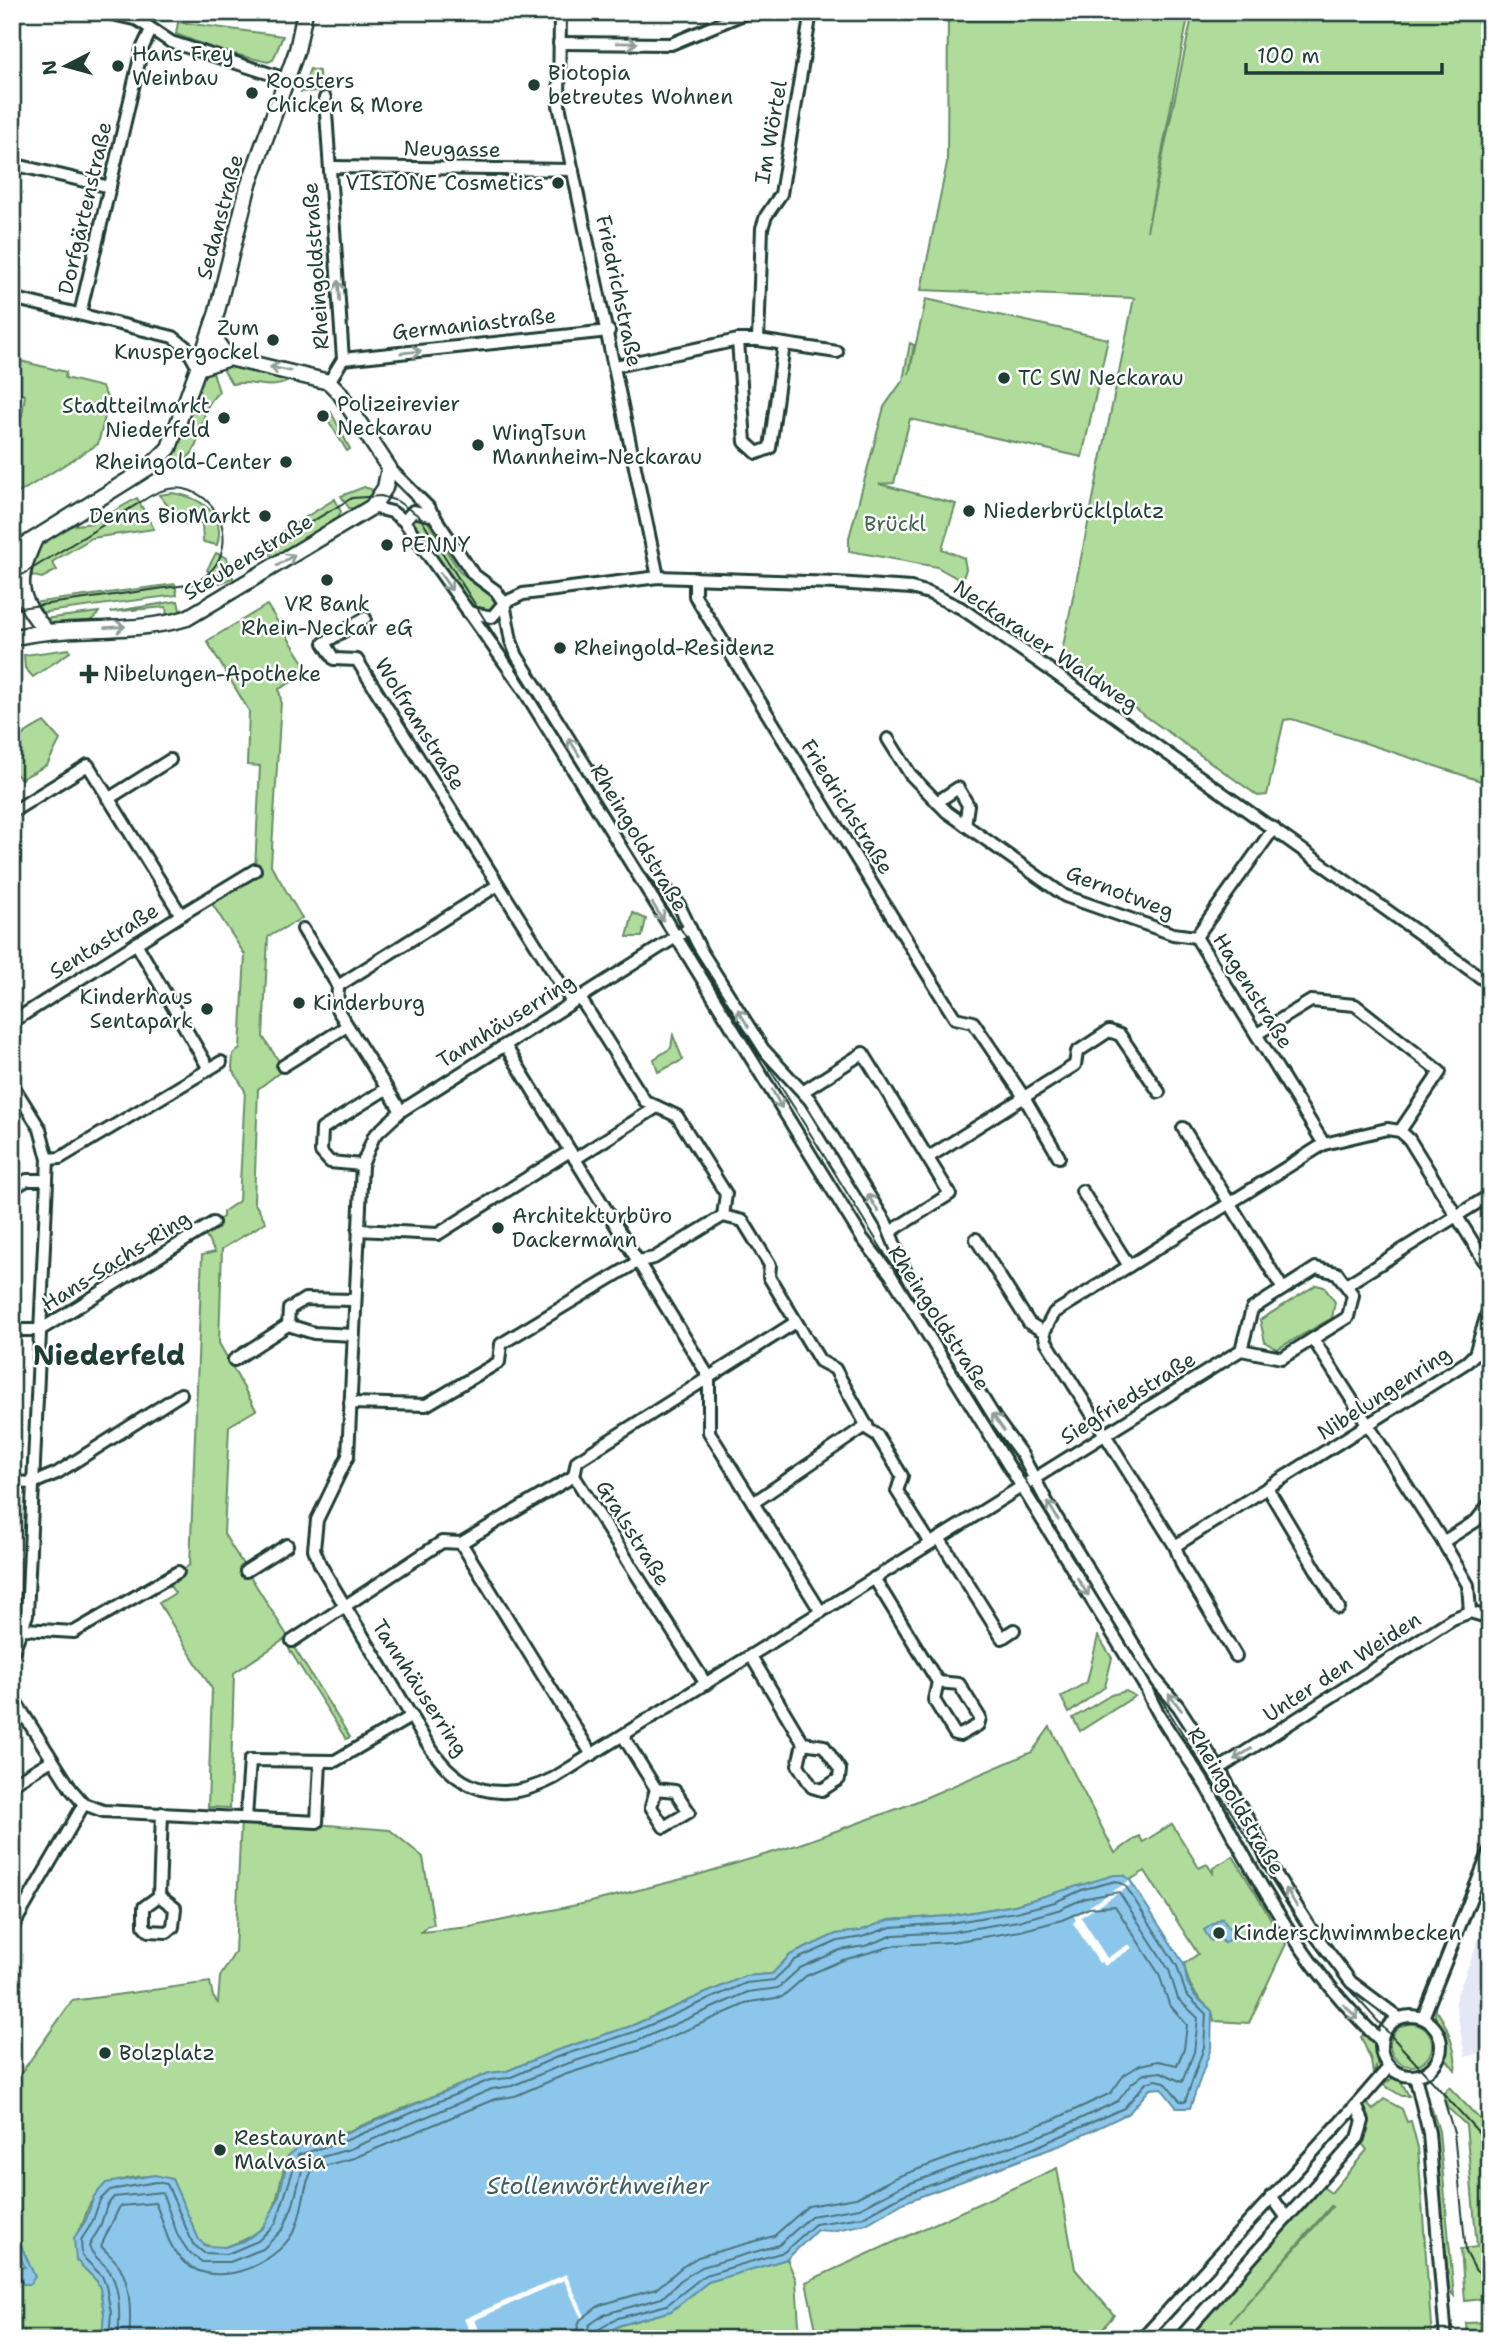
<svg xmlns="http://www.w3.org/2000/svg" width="1502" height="2351" viewBox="0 0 1502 2351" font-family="'Shantell Sans',sans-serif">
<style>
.built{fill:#e5e7f6}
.green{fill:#afdc9a;stroke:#678c67;stroke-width:2;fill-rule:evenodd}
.water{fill:#8cc7eb;stroke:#6090a2;stroke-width:2}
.pier{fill:#fff}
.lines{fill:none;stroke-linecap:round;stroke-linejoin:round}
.shore{stroke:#4b747d;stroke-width:2}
.minor-casing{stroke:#1f3d34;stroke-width:16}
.tertiary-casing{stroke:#1f3d34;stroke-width:19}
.minor{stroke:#fff;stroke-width:10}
.tertiary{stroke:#fff;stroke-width:14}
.tram{stroke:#1f3d34;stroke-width:2}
.oneway{stroke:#8f9e9a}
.poi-dot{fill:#1f3d34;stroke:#fff;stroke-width:2.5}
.labels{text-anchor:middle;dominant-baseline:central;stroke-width:5;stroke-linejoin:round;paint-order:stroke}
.poi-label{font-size:21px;fill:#1f3d34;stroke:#fff;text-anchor:start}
.street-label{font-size:21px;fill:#1f3d34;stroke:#fff}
.park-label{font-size:21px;fill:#43654e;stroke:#fff}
.water-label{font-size:23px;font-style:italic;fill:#3a6062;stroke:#fff}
.district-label{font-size:28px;font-weight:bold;fill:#1f3d34;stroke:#fff}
</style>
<rect width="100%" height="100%" fill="#fff"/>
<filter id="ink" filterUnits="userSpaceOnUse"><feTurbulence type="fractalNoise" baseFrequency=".0143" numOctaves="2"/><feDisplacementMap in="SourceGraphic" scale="14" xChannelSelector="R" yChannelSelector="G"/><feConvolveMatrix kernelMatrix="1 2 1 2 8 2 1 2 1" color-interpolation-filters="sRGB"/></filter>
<g filter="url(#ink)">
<path class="built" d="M1490,1911V2050L1465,2057L1455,2000Z"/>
<g class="green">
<path d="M948,12H1189L1147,231L1193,12H1490V784L1292,719L1284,720L1267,795L1258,796L1061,656L1134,298L921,290L947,163Z"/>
<path d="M178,22L283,36L273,60L268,62L217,50L176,34Z"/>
<path d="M310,69L319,71L320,91L301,92Z"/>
<path d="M926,299L1108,339L1082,457L910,419L894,483L879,484L956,504L942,549L964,558L966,569L962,581L937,567L849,551V538L884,407L903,380L910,343L914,345L909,374Z"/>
<path d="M12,359L66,372L65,378L102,387L109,401L98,444L12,497V415L22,416L25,395L12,391Z"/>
<path d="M232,365L292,379C272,393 253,379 232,384L221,366Z"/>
<path d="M212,369L219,392C190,416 213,459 165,469L203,377Z"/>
<path d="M331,412L350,449L347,451L325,415Z"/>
<path d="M364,487L376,491L360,508H349L341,496Z"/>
<path d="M172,493C198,496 227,513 217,545L203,542L202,523L183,524L159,495Z"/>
<path d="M137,498L154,529L92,538L52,562L57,570L42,578L33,576L30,568L37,546L68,526L93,523Z"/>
<path d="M335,499L341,512L334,522L272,559L269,540Z"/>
<path d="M412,516L426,519L460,572L492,594L497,604L485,612L472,605L411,523Z"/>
<path d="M216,553L227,558L233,578L220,583L207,570Z"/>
<path d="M175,584L177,595L39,613L32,603Z"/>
<path d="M178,601L180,610L198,607L167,617L166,607L110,612Z"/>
<path d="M267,605L310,672L279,689L281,701L271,865L302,918L268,937L263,1037L284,1069L258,1089L254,1202L266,1222L222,1249L219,1343L256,1410L229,1426L224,1534L288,1637L234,1673L230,1808L208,1807L212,1689L159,1603L175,1593L165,1579L190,1565L202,1255L215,1252L202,1230L223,1217V1212L239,1201L245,1091L232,1068L233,1054L240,1049L245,955L209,899L255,869L260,766L247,765L249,711L207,641Z"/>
<path d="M99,612C91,628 58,628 44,619Z"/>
<path d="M69,649L70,652L33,677L25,668L24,655Z"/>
<path d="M44,722L60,740L47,765L21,779L12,770C12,738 18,737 44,722Z"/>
<path d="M633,913L646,919L642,937H627Z"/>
<path d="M673,1035L683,1060L658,1072L654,1059L671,1048Z"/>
<path d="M1316,1285L1324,1287L1335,1302L1332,1318L1277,1349L1265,1342L1260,1320Z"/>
<path d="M1098,1636L1112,1658L1105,1687L1069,1713L1061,1697L1087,1682Z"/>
<path d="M293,1646L350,1737L346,1739L289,1649Z"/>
<path d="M1126,1691L1135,1696L1080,1731L1073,1718L1111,1695Z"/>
<path d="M1050,1727L1115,1853L1139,1836L1143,1842L1172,1824L1199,1868L1207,1864L1213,1873V1868L1233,1856L1286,1944L1249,2023L1214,2021L1212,2011C1195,1996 1188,1986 1184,1964L1198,1954L1145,1871L1130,1880L1124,1875L1109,1877L1015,1905L949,1916L889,1920L860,1931L836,1934L790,1955L772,1974L745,1976L631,2026L555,2051L507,2071L489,2073L288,2156C273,2195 283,2227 234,2244C221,2249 210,2250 199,2240L172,2179C143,2173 110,2176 91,2202C85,2211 86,2222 78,2231L81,2265L97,2281L100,2288L104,2313L102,2339H12V2086L72,2001L210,1982L213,1997L218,2003L220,1977L235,1952L241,1818L390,1830L423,1857L434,1925L427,1926L421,1932L470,1927L591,1902L694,1876L797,1845L908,1805L1032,1752Z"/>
<path d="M1434,2008C1446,2020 1458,2054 1455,2070L1444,2056C1449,2037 1434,2026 1434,2008Z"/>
<circle cx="1411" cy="2045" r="21"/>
<path d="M1366,2032C1377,2043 1382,2060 1373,2074L1371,2060L1361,2037Z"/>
<path d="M1393,2078L1401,2081L1409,2096H1402L1383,2085Z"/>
<path d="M1449,2087L1490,2130L1488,2298L1465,2301L1461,2249L1477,2247L1466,2125L1448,2108L1443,2094Z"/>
<path d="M1384,2099L1402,2109L1407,2122L1411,2121L1418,2148L1432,2339H1185L1323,2187L1331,2193L1367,2150L1361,2142L1368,2130L1362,2107L1366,2103L1373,2110ZM1331,2206L1332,2207L1230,2322Z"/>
<path d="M1426,2105L1431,2106L1439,2131L1454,2296L1449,2290L1434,2131Z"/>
<path d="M1057,2168L1075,2269L1114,2315L1094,2339H818L806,2282Z"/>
<path d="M787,2259L796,2280L800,2339H594L621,2325L671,2311L708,2282Z"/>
<path d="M1490,2322V2339H1467L1466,2323Z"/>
</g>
<g class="water">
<path d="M1114,1875H1124L1130,1880L1184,1964L1187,1982L1195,1996L1212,2011L1211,2048L1190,2108H1177L1161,2088L1150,2089L1129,2113L1064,2144L905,2202L866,2224L831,2231L817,2230L787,2259L708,2282L671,2311L621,2325L594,2339H102L104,2313L100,2288L97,2281L76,2260L74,2238L86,2220L94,2196L106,2183L155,2175L172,2179L199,2240L206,2246L225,2247L244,2241L263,2228L278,2200L289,2155L300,2146L345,2134L489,2073L507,2071L555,2051L631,2026L745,1976L772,1974L790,1955L836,1934L860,1931L889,1920L949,1916L1015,1905Z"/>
<path d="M1222,1918L1234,1936L1224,1943L1219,1936L1211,1941L1204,1930Z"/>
<path d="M12,2240L19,2241L35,2277L30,2284H23L14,2269L25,2267L19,2254H15V2259L12,2261Z"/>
</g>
<g class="pier">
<path d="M1129,1881L1131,1885L1081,1917L1107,1958L1129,1944L1132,1948L1105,1966L1102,1962L1099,1963L1073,1923L1076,1920L1074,1916Z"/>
<path d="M566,2274L585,2316L581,2318L564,2280L475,2320L483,2339H473L464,2319Z"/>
</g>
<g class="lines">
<g class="shore">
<path d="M109,2339L111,2313L106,2286L102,2276L82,2256L81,2240L92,2223L100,2200L110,2190L156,2182L167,2184L193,2244L204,2253L227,2254L258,2241L276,2223L298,2155L347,2140L490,2080L509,2078L557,2057L634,2032L746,1983L774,1980L795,1960L838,1941L862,1937L891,1927L950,1923L1016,1912L1055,1902L1084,1889L1116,1881L1125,1885L1177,1966L1186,1994L1206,2014L1204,2047L1185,2102L1180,2101L1165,2082L1156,2080L1146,2083L1124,2108L1034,2148L903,2195L863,2217L815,2224L784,2252L705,2275L667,2305L618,2318L596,2331L594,2339"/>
<path d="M118,2339C120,2318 121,2290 110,2272C104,2262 92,2257 89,2246L100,2227L107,2205L114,2197L162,2192L178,2236L188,2251L202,2262H230L263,2249L283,2229L293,2205L304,2162L350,2149L492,2089L512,2086L560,2066L637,2041L748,1992L778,1988L800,1968L840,1950L865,1946L894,1935L951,1932L1018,1921L1058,1910L1086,1898L1119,1892L1169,1970L1178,1999L1198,2018L1194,2052L1182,2082L1161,2072L1144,2074L1131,2084L1118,2101L1058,2129L900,2187L860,2208L811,2216L779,2245L702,2267L681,2280L662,2298L605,2314L589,2325L585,2339"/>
<path d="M129,2339C131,2317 131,2287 120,2267C115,2259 107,2253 101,2246L120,2206L155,2203C164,2220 165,2241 179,2257C209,2293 275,2267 294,2231C304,2212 302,2186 313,2169L354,2158L495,2099L515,2096L564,2075L641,2050L750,2002L782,1997L806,1976L843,1960L896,1945L952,1942L1020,1931L1062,1920L1089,1908L1115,1906L1159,1974L1169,2004L1187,2025L1184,2049L1177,2065L1158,2061L1140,2065L1124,2075L1111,2093L1055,2119L897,2177L856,2198L808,2206L774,2236L698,2257L682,2267L656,2289L600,2305L580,2320L574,2339"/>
</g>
<g class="minor-casing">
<g id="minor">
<path d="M104,12L138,20L171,42L286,79"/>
<path d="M560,12L559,105L658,577"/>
<path d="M559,43L671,44L748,12"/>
<path d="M325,98L343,359L329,382"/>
<path d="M12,164L110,187"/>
<path d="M330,167L573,170"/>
<path d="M12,298L173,337L187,348L198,368"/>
<path d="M80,314L142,49L151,30"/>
<path d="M738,340L745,442L757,453L770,448L784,344"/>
<path d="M758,340L762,228L766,216L781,194L811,12"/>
<path d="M343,359L609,331"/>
<path d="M616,366L738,340H758L837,352"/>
<path d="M389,468L428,507L473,574L496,591L504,603L511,641L517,656L649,867L678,903L701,951L763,1049L810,1100L886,1223L908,1277L995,1418L1022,1455L1047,1502L1155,1679L1178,1706L1219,1769L1258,1837L1268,1862L1311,1929L1351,1982L1399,2018"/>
<path d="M372,507L392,512L404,521L522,687L862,1238L891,1275L1146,1688C1162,1728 1192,1759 1212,1797C1259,1884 1307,1973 1381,2041"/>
<path d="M404,521L413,511L435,516"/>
<path d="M695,578V596L933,983L955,1018L973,1022L1024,1097L1059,1157"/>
<path d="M468,612L492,617L504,603L523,594L658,577L837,583L911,588L929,593L961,608L1046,667L1490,984"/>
<path d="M365,618L324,643L334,659L357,660L572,1002"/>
<path d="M888,739L910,774L947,812L1065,896L1173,934L1196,937"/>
<path d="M108,799L170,760"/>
<path d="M937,802L958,788L968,805L965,825"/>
<path d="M12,812L88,765L181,915L12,1022"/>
<path d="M1274,828L1196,937L1324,1144"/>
<path d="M181,915L255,870"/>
<path d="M690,928L401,1111L374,1136L362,1165L348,1456L317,1520L314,1549L320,1564C345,1607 371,1649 397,1692C415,1721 433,1763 463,1781C493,1799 525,1793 554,1778L1241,1350L1282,1358L1348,1317L1353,1295L1337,1273L1316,1268L1252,1309L1241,1350"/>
<path d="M303,929L338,986L337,1009L401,1111"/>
<path d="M136,943L209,1069"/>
<path d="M338,986L498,885"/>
<path d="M580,998L645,1101L677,1116L726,1194L723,1216"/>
<path d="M1257,1034L1311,1001L1355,1005L1440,1072L1400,1131"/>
<path d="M505,1045L709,1377V1432L821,1612"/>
<path d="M283,1066L347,1026"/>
<path d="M12,1084L40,1129L48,1159L27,1615L12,1654"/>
<path d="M804,1091L863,1053L950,1194L890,1232"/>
<path d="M1183,1128L1283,1289"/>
<path d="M929,1157L1075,1065L1077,1052L1109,1031L1120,1035L1159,1092"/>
<path d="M48,1159L60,1158L221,1062"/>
<path d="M575,1159L657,1107"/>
<path d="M362,1165L330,1162L321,1152L322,1129L386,1089"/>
<path d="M12,1189L27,1180H47"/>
<path d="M1082,1191L1129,1266"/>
<path d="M723,1216L743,1221L770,1265L769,1277L820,1361L835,1369L869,1430L877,1435L902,1476L897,1491L930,1543"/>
<path d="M358,1230L438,1234L570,1151"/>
<path d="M976,1239L1029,1323L1044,1332"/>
<path d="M1490,1270L1409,1139L1400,1131L1387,1129L1324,1144L1054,1313L1044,1332L1046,1341L1175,1546L1467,1362L1475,1354L1490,1304"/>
<path d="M1346,1285L1490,1195"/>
<path d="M288,1325L289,1309L305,1299L355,1300"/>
<path d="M12,1330H40L213,1223"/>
<path d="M1313,1339L1443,1542L1468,1585L1470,1612"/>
<path d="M234,1360L288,1325L314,1333L353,1335"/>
<path d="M350,1403L426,1405L499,1362L501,1344L639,1261L654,1258L723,1216"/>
<path d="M574,1476L577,1461L796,1322"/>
<path d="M12,1482L33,1483L57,1473L181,1394"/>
<path d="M1268,1489L1339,1608"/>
<path d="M753,1503L867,1425"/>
<path d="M939,1538L1002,1638L1014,1630"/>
<path d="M1443,1542L1476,1521L1490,1503"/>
<path d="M1175,1546L1183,1567L1236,1656"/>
<path d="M246,1571L287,1545"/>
<path d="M874,1578L938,1682L934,1700L955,1734L960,1735L978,1725L980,1718L959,1684L938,1682"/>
<path d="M24,1629L74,1632L178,1572"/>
<path d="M292,1641L442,1542L461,1543"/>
<path d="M751,1656L803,1743L798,1765L812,1787L822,1790L839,1779L840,1770L824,1746L803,1743"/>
<path d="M12,1696L71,1789L84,1804L103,1811L317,1822L320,1762"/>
<path d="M623,1736L656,1789L651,1807L664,1827L689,1812L675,1791L656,1789"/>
<path d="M592,1755L461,1543L574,1476L706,1684"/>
<path d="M1219,1769L1452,1619L1470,1612L1490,1618"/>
<path d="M12,1784L52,1760"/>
<path d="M246,1818L250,1760L335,1761L412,1716"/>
<path d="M159,1896L144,1907V1926L149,1931L167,1932L173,1927L175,1908L159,1896L162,1813"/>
<path d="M12,1928L84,1804"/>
<circle cx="1411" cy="2046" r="30"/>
<path d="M1423,2018L1490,1850"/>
<path d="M1415,2076L1429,2133L1446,2339"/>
<path d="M1271,2196L1287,2218"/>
<path d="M1142,2339L1356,2105"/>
<path d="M1179,2339L1358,2138L1363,2121L1356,2105L1389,2067"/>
</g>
</g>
<g class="tertiary-casing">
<g id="tertiary">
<path d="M213,324L219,346L229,358"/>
<path d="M35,539C15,582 17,597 47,632"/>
<path d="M12,553L151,466L169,448L198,368L216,315L248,187L297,50L305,12"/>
<path d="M12,638C69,624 131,635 187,618L372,507L385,488L389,468L339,392L329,382L229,358L198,368"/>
</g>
</g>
<use href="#minor" class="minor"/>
<use href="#tertiary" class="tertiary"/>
<g class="tram">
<path d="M12,581L152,495C208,465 252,545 201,579"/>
<path d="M12,609L201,583L228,571L352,498L381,496L397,501L419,516L795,1109L1310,1939L1346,1986L1490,2145"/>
<path d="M1444,2100L1454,2133L1466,2252L1476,2271L1490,2280"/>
</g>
</g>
<defs><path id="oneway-shaft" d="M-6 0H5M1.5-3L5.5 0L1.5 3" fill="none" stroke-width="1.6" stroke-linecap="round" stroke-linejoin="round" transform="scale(1.75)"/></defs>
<g class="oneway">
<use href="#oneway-shaft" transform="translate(627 43) rotate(1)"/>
<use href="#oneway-shaft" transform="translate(339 291) rotate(-94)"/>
<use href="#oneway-shaft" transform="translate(411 352) rotate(-6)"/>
<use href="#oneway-shaft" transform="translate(280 369) rotate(-168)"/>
<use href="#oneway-shaft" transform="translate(286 560) rotate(-32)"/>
<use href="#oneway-shaft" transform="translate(446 582) rotate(55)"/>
<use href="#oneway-shaft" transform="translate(115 627) rotate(-3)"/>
<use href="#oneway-shaft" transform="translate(574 747) rotate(-122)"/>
<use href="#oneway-shaft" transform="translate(658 912) rotate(58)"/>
<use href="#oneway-shaft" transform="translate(743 1018) rotate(-122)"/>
<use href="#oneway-shaft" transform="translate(777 1099) rotate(62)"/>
<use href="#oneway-shaft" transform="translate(873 1203) rotate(-122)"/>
<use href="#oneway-shaft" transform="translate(998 1422) rotate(-125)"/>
<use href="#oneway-shaft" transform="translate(1053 1511) rotate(-121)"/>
<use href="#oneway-shaft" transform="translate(1083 1587) rotate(58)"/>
<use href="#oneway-shaft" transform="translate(1175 1702) rotate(-128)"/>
<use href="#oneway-shaft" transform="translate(1243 1754) rotate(147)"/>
<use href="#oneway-shaft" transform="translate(1291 1897) rotate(-122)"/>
<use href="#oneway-shaft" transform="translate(1351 2012) rotate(45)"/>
</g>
</g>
<g class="poi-dot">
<circle cx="118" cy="66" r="7"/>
<circle cx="534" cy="85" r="7"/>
<circle cx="252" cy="93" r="7"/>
<circle cx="558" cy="183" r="7"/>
<circle cx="273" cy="340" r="7"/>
<circle cx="1004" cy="378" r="7"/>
<circle cx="323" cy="416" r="7"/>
<circle cx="224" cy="418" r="7"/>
<circle cx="478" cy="445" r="7"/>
<circle cx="286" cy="462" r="7"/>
<circle cx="969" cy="511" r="7"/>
<circle cx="265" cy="516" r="7"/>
<circle cx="387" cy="545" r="7"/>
<circle cx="327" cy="580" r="7"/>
<circle cx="560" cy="648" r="7"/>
<path d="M85.5 663.5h7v7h7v7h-7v7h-7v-7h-7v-7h7z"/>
<circle cx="299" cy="1003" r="7"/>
<circle cx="207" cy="1009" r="7"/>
<circle cx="498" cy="1228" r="7"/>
<circle cx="1219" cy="1933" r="7"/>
<circle cx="105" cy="2053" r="7"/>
<circle cx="220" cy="2150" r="7"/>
</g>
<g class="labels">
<g class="poi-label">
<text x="132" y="54">Hans Frey<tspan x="132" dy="24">Weinbau</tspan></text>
<text x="548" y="73">Biotopia<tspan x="548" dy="24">betreutes Wohnen</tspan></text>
<text x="266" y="81">Roosters<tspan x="266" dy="24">Chicken &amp; More</tspan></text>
<text x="544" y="183" text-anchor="end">VISIONE Cosmetics</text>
<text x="259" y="328" text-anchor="end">Zum<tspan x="259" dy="24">Knuspergockel</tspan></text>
<text x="1018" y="378">TC SW Neckarau</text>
<text x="337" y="404">Polizeirevier<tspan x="337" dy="24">Neckarau</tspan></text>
<text x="210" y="406" text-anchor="end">Stadtteilmarkt<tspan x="210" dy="24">Niederfeld</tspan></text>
<text x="492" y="433">WingTsun<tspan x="492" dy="24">Mannheim-Neckarau</tspan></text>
<text x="272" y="462" text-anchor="end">Rheingold-Center</text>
<text x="983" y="511">Niederbrücklplatz</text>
<text x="251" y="516" text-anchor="end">Denns BioMarkt</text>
<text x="401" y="545">PENNY</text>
<text x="327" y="604" text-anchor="middle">VR Bank<tspan x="327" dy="24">Rhein-Neckar eG</tspan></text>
<text x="574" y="648">Rheingold-Residenz</text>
<text x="103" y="674">Nibelungen-Apotheke</text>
<text x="193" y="997" text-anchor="end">Kinderhaus<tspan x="193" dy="24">Sentapark</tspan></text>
<text x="313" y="1003">Kinderburg</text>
<text x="512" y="1216">Architekturbüro<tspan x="512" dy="24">Dackermann</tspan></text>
<text x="1233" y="1933">Kinderschwimmbecken</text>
<text x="119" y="2053">Bolzplatz</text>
<text x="234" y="2138">Restaurant<tspan x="234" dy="24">Malvasia</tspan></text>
</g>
<g class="street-label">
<text transform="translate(771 132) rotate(-80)">Im Wörtel</text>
<text transform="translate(452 149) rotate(1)">Neugasse</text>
<text transform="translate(85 208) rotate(-77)">Dorfgärtenstraße</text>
<text transform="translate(220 217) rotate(-75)">Sedanstraße</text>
<text transform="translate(316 266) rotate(-94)">Rheingoldstraße</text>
<text transform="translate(619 291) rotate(78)">Friedrichstraße</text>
<text transform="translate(474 324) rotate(-6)">Germaniastraße</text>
<text transform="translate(248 557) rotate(-31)">Steubenstraße</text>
<text transform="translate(1046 646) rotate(34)">Neckarauer Waldweg</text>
<text transform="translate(420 724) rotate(58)">Wolframstraße</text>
<text transform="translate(847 807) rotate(58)">Friedrichstraße</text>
<text transform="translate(639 838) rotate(59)">Rheingoldstraße</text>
<text transform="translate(1120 892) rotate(21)">Gernotweg</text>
<text transform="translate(104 941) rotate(-32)">Sentastraße</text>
<text transform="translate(1253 991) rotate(58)">Hagenstraße</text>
<text transform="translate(506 1021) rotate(-32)">Tannhäuserring</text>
<text transform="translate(116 1261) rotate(-32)">Hans-Sachs-Ring</text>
<text transform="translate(939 1318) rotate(57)">Rheingoldstraße</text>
<text transform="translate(1384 1393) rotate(-33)">Nibelungenring</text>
<text transform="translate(1128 1398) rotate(-32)">Siegfriedstraße</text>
<text transform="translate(633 1533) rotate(58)">Gralsstraße</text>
<text transform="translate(1342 1667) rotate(-33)">Unter den Weiden</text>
<text transform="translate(420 1688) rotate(57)">Tannhäuserring</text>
<text transform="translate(1236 1801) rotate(59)">Rheingoldstraße</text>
</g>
<g class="park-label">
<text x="895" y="524">Brückl</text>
</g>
<g class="water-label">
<text x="598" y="2186">Stollenwörthweiher</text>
</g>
<g class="district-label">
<text x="109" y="1355">Niederfeld</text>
</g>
</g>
<rect width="1502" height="2351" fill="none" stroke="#fff" stroke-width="42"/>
<rect x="21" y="21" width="1460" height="2309" fill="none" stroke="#1f3d34" stroke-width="2.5" filter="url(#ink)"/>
<g transform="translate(66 66) rotate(264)" stroke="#ffffff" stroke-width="5" paint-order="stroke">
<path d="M0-5L12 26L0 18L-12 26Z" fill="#1f3d34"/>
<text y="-10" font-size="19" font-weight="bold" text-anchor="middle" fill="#1f3d34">N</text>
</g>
<path d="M1246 63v10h196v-10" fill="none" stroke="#1f3d34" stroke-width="3.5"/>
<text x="1257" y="63" font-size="21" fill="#1f3d34" stroke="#ffffff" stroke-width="5" paint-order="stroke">100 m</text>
</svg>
